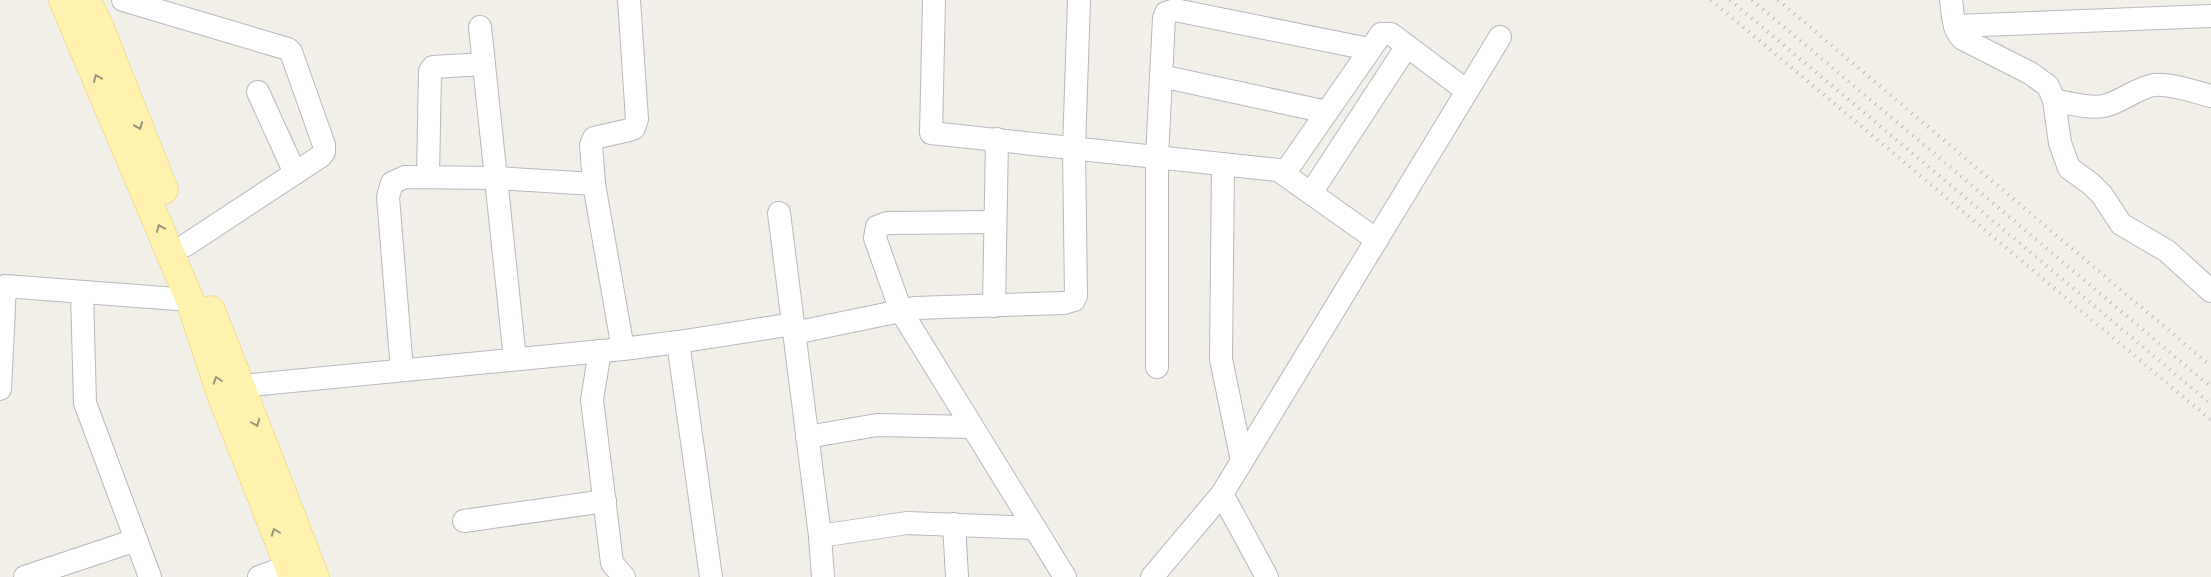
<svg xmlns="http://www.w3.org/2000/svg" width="2211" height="577" viewBox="0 0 2211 577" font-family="Inter,sans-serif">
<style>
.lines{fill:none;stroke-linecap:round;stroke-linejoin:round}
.minor-casing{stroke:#b5b8bc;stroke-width:24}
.major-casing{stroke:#f2c960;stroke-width:29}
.minor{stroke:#fff;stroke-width:22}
.major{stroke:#fff2af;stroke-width:28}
.rail{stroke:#b6b7b8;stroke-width:4;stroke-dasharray:1 6;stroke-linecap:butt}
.oneway{stroke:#979581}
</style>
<rect width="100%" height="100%" fill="#f1efe8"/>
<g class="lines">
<g class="minor-casing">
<g id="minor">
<path d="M123,0L288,49L291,52L324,145V152L321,156L186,245"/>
<path d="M629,0L637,119L634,128L629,130L594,138L591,145L594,184L623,349L678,342L711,577"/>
<path d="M934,0L931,133L1278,170L1377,240"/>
<path d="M1951,0C1953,13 1952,29 1963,39L2030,73L2048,86L2054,100L2060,143L2069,168L2091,184L2102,195L2121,224L2167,251L2211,291"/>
<path d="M1955,26L2211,16"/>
<path d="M480,27L515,359"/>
<path d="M1161,76L1327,112"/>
<path d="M258,92L295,173"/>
<path d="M2054,100C2070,103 2088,109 2104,106C2122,102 2136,88 2154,85C2172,83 2194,92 2211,96"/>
<path d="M1223,164L1221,359L1242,461"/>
<path d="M1284,174L1381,34H1391L1467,91"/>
<path d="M428,177L430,71L433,67L484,64"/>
<path d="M1311,193L1407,46"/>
<path d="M779,213L820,536L823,577"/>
<path d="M995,222L887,223L877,227L875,238L901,311L1065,577"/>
<path d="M82,292L85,403L150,577"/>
<path d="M994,306L997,139"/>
<path d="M794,333L915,308L1064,303L1074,300L1076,296L1074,148L1079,0"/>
<path d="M678,342L793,324"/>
<path d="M600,351L592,400L612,563L624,577"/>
<path d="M1157,367V157L1164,18L1166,13L1175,10L1369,49"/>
<path d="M402,370L388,197L392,183L405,177L497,178L594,184"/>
<path d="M241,386L623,349"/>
<path d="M0,389L5,286L190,300"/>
<path d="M807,437L877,425L972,427"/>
<path d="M1222,494L1267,577"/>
<path d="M464,521L605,501"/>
<path d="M954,524L957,577"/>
<path d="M820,536L907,523L1034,528"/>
<path d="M25,577L136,540"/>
<path d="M259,577L289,566"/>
<path d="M1152,577L1222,494L1500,37"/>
</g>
</g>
<g class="major-casing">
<g id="major">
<path d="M63,0L190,300L220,392L293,577"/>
<path d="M86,0L98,23L164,190"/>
<path d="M211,310L315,577"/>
</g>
</g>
<use href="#minor" class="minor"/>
<use href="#major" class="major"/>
<g class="rail">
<path d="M1711,0L2211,420"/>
<path d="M1730,0L2211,404"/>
<path d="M1752,0L2211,387"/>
<path d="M1778,0L2211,366"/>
</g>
</g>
<defs><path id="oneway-chevron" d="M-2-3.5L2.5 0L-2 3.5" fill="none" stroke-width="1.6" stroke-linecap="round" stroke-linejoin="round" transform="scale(1.25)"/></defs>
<g class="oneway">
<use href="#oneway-chevron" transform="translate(97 78) rotate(-113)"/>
<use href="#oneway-chevron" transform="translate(139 126) rotate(68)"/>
<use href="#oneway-chevron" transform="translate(160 228) rotate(-113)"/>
<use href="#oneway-chevron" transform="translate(217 380) rotate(-108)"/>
<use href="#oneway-chevron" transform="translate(256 423) rotate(69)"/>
<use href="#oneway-chevron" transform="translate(275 532) rotate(-111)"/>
</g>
</svg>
